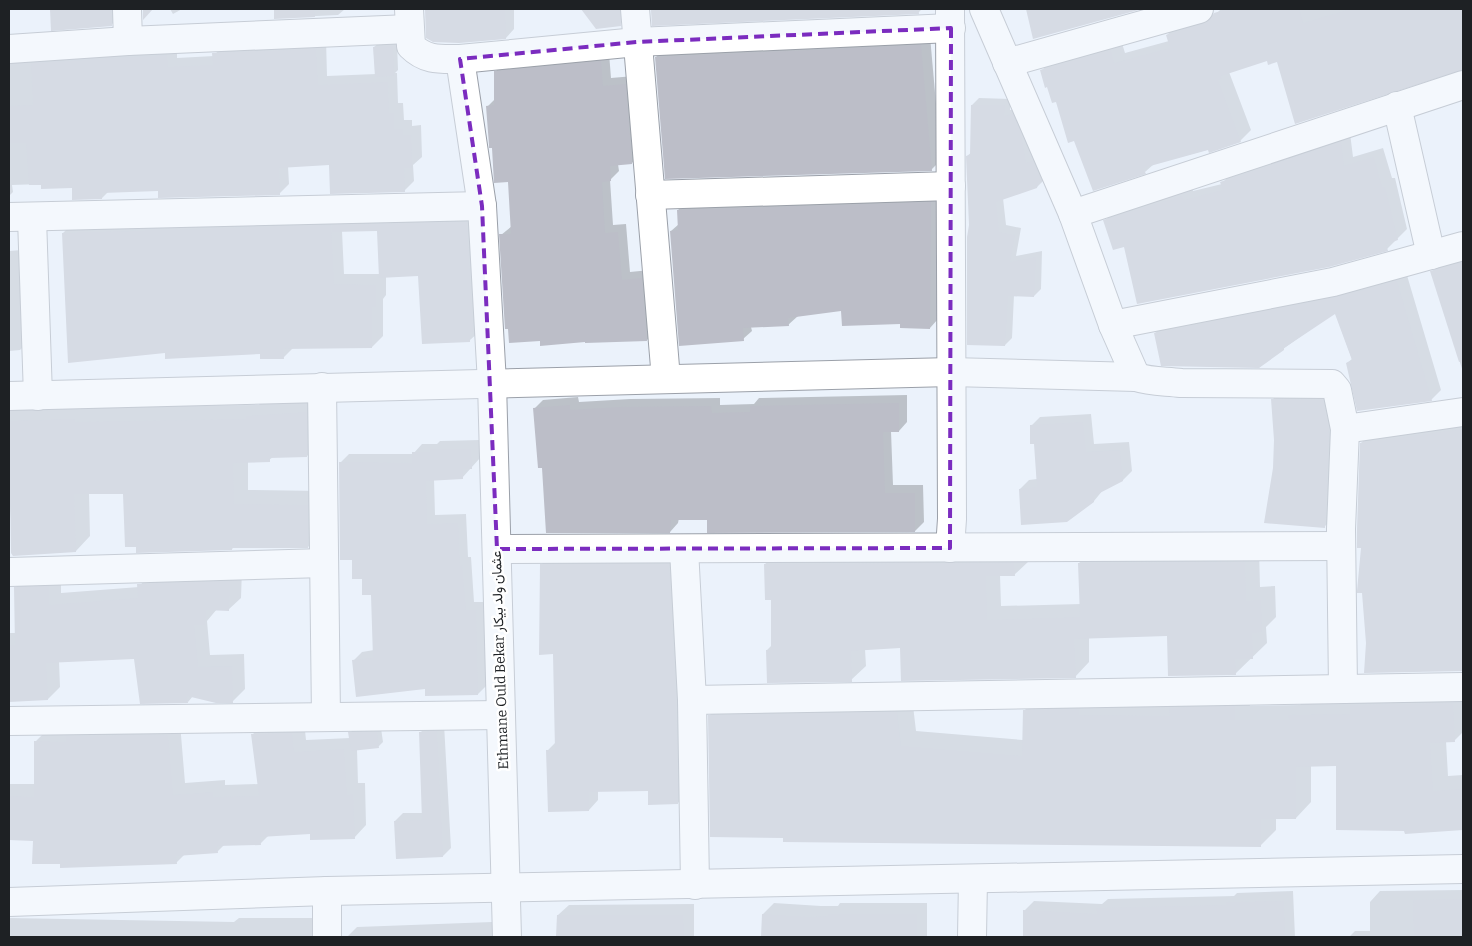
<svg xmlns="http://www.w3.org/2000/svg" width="1472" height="946" viewBox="0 0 1472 946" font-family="Bitter,Vazirmatn,serif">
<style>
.shadow{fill:#0003;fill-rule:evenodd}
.building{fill:#bcbec8}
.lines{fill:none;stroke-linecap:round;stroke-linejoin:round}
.minor-casing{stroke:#9ba0a9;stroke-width:30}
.minor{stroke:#fff;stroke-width:28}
.marked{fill:none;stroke:#7b2cbf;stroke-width:4;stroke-dasharray:10 6;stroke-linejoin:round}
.labels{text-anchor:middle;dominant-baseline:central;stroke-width:5;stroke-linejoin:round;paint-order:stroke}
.street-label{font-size:14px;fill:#1e2124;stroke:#fff}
</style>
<rect width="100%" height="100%" fill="#ebf2fb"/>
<g class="shadow">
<path d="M52,9H122V15L111,25L52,29Z"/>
<path d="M170,9H182L173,14Z"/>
<path d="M275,9H345L338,15L275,18Z"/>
<path d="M426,9H514V29L506,38H427Z"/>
<path d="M582,9H629V16L620,24L597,28Z"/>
<path d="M651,9H922L918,13L653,24Z"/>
<path d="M1027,9H1131L1128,11L1034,38Z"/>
<path d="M1221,9H1374L1359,19L1361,23L1402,9H1463V69L1268,60L1229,72L1251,130L1240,141L1154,164L1145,172L1075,140L1042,70L1053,59L1121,40L1125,53L1169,41L1167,35L1178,24L1216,14Z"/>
<path d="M930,36L941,160L931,170L656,57L665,48Z"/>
<path d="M326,39L327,76L376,74L374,47L379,43L397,42L398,70L395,73H397L398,103H403L404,120H412V126L421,125L422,157L413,165L414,181L404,191L330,164L288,166L289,184L279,194L159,190L108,192L102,198L73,186L42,184L12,185L13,192L9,196V52L177,46V58L214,56L223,44Z"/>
<path d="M609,53L611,78L634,76L640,155L632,163L618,164L619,171L610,180L613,225L626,224L630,272L650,270L655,332L647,340H541L509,327L501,235L512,226L509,181L488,106L495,99V72L504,63Z"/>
<path d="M979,98L1011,99L1010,110L1020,108L1026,123L1033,157L1040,154L1044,180L1037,187L1003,198L1006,225L1021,228L1016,256L1042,251L1041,289L1034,296L1014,295L1012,338L1005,345L970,225L967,156L972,152V105Z"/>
<path d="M1350,133L1353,157L1383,148L1392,178H1395L1407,229L1387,249L1125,245L1105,221L1114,211L1192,187L1193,191L1222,184L1231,172Z"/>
<path d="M939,194L938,319L930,328L842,309L798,316L788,325L751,327L752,331L743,339L671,231L679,224L678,210L687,202Z"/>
<path d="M476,214L479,332L470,340L419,275L386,276V295L383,299V336L372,347L293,348L283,358L261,352H166L63,233L74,222ZM378,230L380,274H344L342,231Z"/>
<path d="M35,249L38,332L20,350L9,351V251Z"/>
<path d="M1463,255V372L1432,272L1442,261Z"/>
<path d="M1406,272L1441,390L1431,400L1347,363L1352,359L1335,312L1283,349L1155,333L1165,324Z"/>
<path d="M1281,391H1332L1334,517L1325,526L1274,468L1275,440L1272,400Z"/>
<path d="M907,395V422L899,431H891L893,485H923L924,522L915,531L679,518L678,523L670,532L543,466L535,408L543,400L578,397L579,402L630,399L720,398V405L754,404L759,398Z"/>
<path d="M321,397L322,441L307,456L273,457L269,460L248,461V490L322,491L323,532L308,547H234L232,549L125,492L89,493L90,536L76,551L14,555L10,507L9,407L259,405L262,401Z"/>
<path d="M1091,414L1094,444L1129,442L1132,471L1123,480L1103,490L1094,501L1020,489L1029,480L1037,479L1035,442L1031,426L1040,417Z"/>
<path d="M1463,420V671L1452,670L1368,643L1362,546L1361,443L1372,432Z"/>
<path d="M480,440V458L462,478L434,479L435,515L466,514L468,557H471L474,602H485L487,685L478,694L426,688L353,661L362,652L374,650L372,594L353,559L340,463L349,454H413L422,444H437L440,441Z"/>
<path d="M1259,548L1260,587L1275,586L1276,617L1266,627L1267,643L1235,674L1168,634L1089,637V662L1075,677L901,647L865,649L866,666L851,680L767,650L772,645V598L765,564L780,550L1029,561L1014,575H1000L1001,606L1081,604L1079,563L1094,549Z"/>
<path d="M551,555H678L687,793L678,803L649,790L598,791V800L589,810L547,751L556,742L555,653L541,565Z"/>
<path d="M242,569L241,598L228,610L217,609L207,621L210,655L244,654L245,689L233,701L193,696L188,702L136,658L59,661L60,687L48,699L9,701V633H16L15,588L28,575L61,574V593L139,587L151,572Z"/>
<path d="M1463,688V732L1455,740L1446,741L1448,776L1463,775V829L1338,765H1311V802L1296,818H1276V830L1261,845L784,837L709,716L724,701L912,697L916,731L1023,740L1024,711L1040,695L1249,692L1250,706L1300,705L1305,700Z"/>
<path d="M304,721L306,740L350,738V733L354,729L381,728L383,742L379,746L357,749L358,783H365L366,825L354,838L311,833L269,835L260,844L224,845L217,852L185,854L176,863L61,862L34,840L9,839V784H35V742L48,729L180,723L185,783L225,780V785L259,784L253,734L265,722Z"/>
<path d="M444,724L451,848L443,856L395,821L403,813H423L420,733L428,725Z"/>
<path d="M1463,890V937H1303L1350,936L1355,931H1370V902L1380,891Z"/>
<path d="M1293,891L1295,937H1024V911L1034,901L1102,904L1108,899L1234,896L1237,893Z"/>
<path d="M774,903L821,906H838L840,903H927V937H762L763,914Z"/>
<path d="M694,904V937H558V915L569,905Z"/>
<path d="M9,918L234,922L239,918H326L337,937H9Z"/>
<path d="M492,922L494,937H347L357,927Z"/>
</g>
<g class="building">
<path d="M50,9H111L112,26L51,31Z"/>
<path d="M143,9H153L143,20Z"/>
<path d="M274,9H314L315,17L274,19Z"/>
<path d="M425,9H505L506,39L459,43L433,42L426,38Z"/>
<path d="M581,9H620L621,26L596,29Z"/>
<path d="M651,9H918L919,14L652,26Z"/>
<path d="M1026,9H1142L1033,39Z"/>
<path d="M1228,9H1299L1303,23L1351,9H1463V70L1295,124L1277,62L1268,65L1267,61L1221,76L1222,79L1218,80L1241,142L1209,153L1208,150L1143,168L1146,174L1093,191L1074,141L1068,143L1056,102L1052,103L1047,87L1045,88L1040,70L1111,50L1114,63L1170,48L1166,35L1203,24L1210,20L1214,13Z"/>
<path d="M921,45L932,171L665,179L655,57Z"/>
<path d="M393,46L394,76L375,77L373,47Z"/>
<path d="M316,49L318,85L388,82L389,113H394V129H403V135H411L412,168H404L405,192L330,194L329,165L279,168L280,195L158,198V191L102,193V199L72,200V188L41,189V185H29L26,143H9V106L33,105L31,63L167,55L168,67L213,65L212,53Z"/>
<path d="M601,61L603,86L626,84L632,164L610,166L611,181L602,182L605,233L618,232L622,280L642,278L647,341L585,343V342L540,346V341L509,343L508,329H505L499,234H511L508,182L494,183L492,148H489V145L486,106L494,105V71Z"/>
<path d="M971,105H1005L1004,116L1013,114L1020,130L1026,163L1033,161L1042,182L1038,183L1037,188L996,202L999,232L1015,235L1010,262L1036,257L1034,297L1008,296L1005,346L967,345V237L969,225L966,156L970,155Z"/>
<path d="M1341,142L1344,166L1374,157L1382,187H1385L1398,240L1386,244L1388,251L1329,267L1137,304L1124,247L1113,250L1103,220L1182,196L1184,200L1223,190L1220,182Z"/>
<path d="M931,202L930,329L900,328V324L842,326L841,311L788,318L789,326L743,328L744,341L679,346L670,231L678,230L677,210Z"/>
<path d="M467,222L473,332H470V342L422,344L418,276L379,278L377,231L332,232V225Z"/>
<path d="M331,225L334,284L376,285V307H372V348L283,349L284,359H260V354L165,359V353L68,363L62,233Z"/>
<path d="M1463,262V361L1459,362L1430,271Z"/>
<path d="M1397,281L1432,401L1357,411L1346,363L1352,360L1335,314L1284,348V350L1259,368L1161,366L1154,333L1336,297Z"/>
<path d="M1271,399L1323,400L1329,430L1325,528L1264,523L1273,468L1274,440Z"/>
<path d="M899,403V432H883L885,493H915V532L707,533V520H671L670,533H546L542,468H538L533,408L570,405V410L620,407L711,406L712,413L750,412V406Z"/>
<path d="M307,412V457L270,458V462L233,463L234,504L308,505V548H232V550L136,553V547H125L123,494H74L76,552L13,556L11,553L9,421L75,419V422L246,419V416Z"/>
<path d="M1083,422L1086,452L1120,450L1123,481L1094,496V502L1067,522L1021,525L1019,489L1037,487L1034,444H1030V425Z"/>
<path d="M1463,429V671L1364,673L1366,643L1362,593H1357V591L1361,548H1357V529L1360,443Z"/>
<path d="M430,449H471L472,469H463V479L426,481L427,524L458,523L460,566L462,565L466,610H476L478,695L425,696V689L356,697L352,660L373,658L371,595H362V579H352V560H340L339,462L412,463V452H430Z"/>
<path d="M1245,562L1246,601L1261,600L1262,632L1252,633L1253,659H1235L1236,675L1168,676L1167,636L1074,639L1076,678L901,681L900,648L851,651L852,682L767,683L766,650H771V600H765L764,564L1014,563L1015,576H986L987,620L1080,617L1078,563Z"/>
<path d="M540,564H669L676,701L678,804L648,805V791L589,792V811L548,812L546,750H555L553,654L539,655Z"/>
<path d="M230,581L229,611L206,610L205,625H194L198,667L232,666L233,703H216L187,696L188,703L140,704L134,659L46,663L48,700L9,702V645H15L14,587L49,586V605L138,598L137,584Z"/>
<path d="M1453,703L1455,742L1430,743L1433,791L1461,789L1463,830L1405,834L1404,831L1336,830V766L1296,767V819H1261V847L783,842V838L710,837L708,715L897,712L901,746L1022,756L1023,710L1079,709V715L1170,716L1169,708L1235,706V720H1289L1288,715L1350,714V705Z"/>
<path d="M437,731L443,857L396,859L394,821L422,820L419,732Z"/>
<path d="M348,732H377L379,748L351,751Z"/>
<path d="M292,733L294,752L344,749L347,795L353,794L355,839L310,840V834L260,837L261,845L217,846L218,853L176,856L177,864L60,868V864H32L33,841L9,840V796L34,797V741L66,742V736L168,735L173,795L213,792V797L259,796L251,734Z"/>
<path d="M1463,899V934L1414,937L1413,900Z"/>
<path d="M1284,901L1285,937H1023V910L1097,914L1096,908L1226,905V902Z"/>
<path d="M762,914L809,917L828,916V914H917V937H761Z"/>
<path d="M557,915H683L684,937H556Z"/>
</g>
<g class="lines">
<g class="minor-casing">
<g id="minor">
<path d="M127,9L128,41"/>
<path d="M409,9L411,46C426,61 441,59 460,59L637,42L951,28"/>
<path d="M635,9L666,379"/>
<path d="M984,9L1073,214L1113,325L1136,377"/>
<path d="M9,49L128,41L409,29"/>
<path d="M460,59L482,206L492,383L507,937"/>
<path d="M1007,63L1199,9"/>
<path d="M1397,106L1431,255"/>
<path d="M650,195L951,186"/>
<path d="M1073,214L1463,85"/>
<path d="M9,217L482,206"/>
<path d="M32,218L38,396"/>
<path d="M1113,325L1333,282L1463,246"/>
<path d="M322,387L326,717"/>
<path d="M9,396L951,372L1136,377C1151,382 1165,381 1181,383L1332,384L1337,390L1345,429L1341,529L1343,689"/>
<path d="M1345,429L1463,412"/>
<path d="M950,548L952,519L950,9"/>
<path d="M497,549L1341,546"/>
<path d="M684,549L692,700L695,885"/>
<path d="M9,572L324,563"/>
<path d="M692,700L1463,687"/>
<path d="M9,721L501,715"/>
<path d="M327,891V937"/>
<path d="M9,902L327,891L1463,869"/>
<path d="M972,937L973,879"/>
</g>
</g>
<use href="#minor" class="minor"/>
</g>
<path d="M0 0H1472V946H0ZM951,28L950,548L497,549L482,206L460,59L637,42Z" fill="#ebf2fb" fill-opacity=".55" fill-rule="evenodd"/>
<path class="marked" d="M951,28L950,548L497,549L482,206L460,59L637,42Z"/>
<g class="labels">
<g class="street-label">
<text transform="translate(500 660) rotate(-92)">Ethmane Ould Bekar عثمان ولد بيكار</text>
</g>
</g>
<rect width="1472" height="946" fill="none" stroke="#1e2124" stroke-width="20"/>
</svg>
